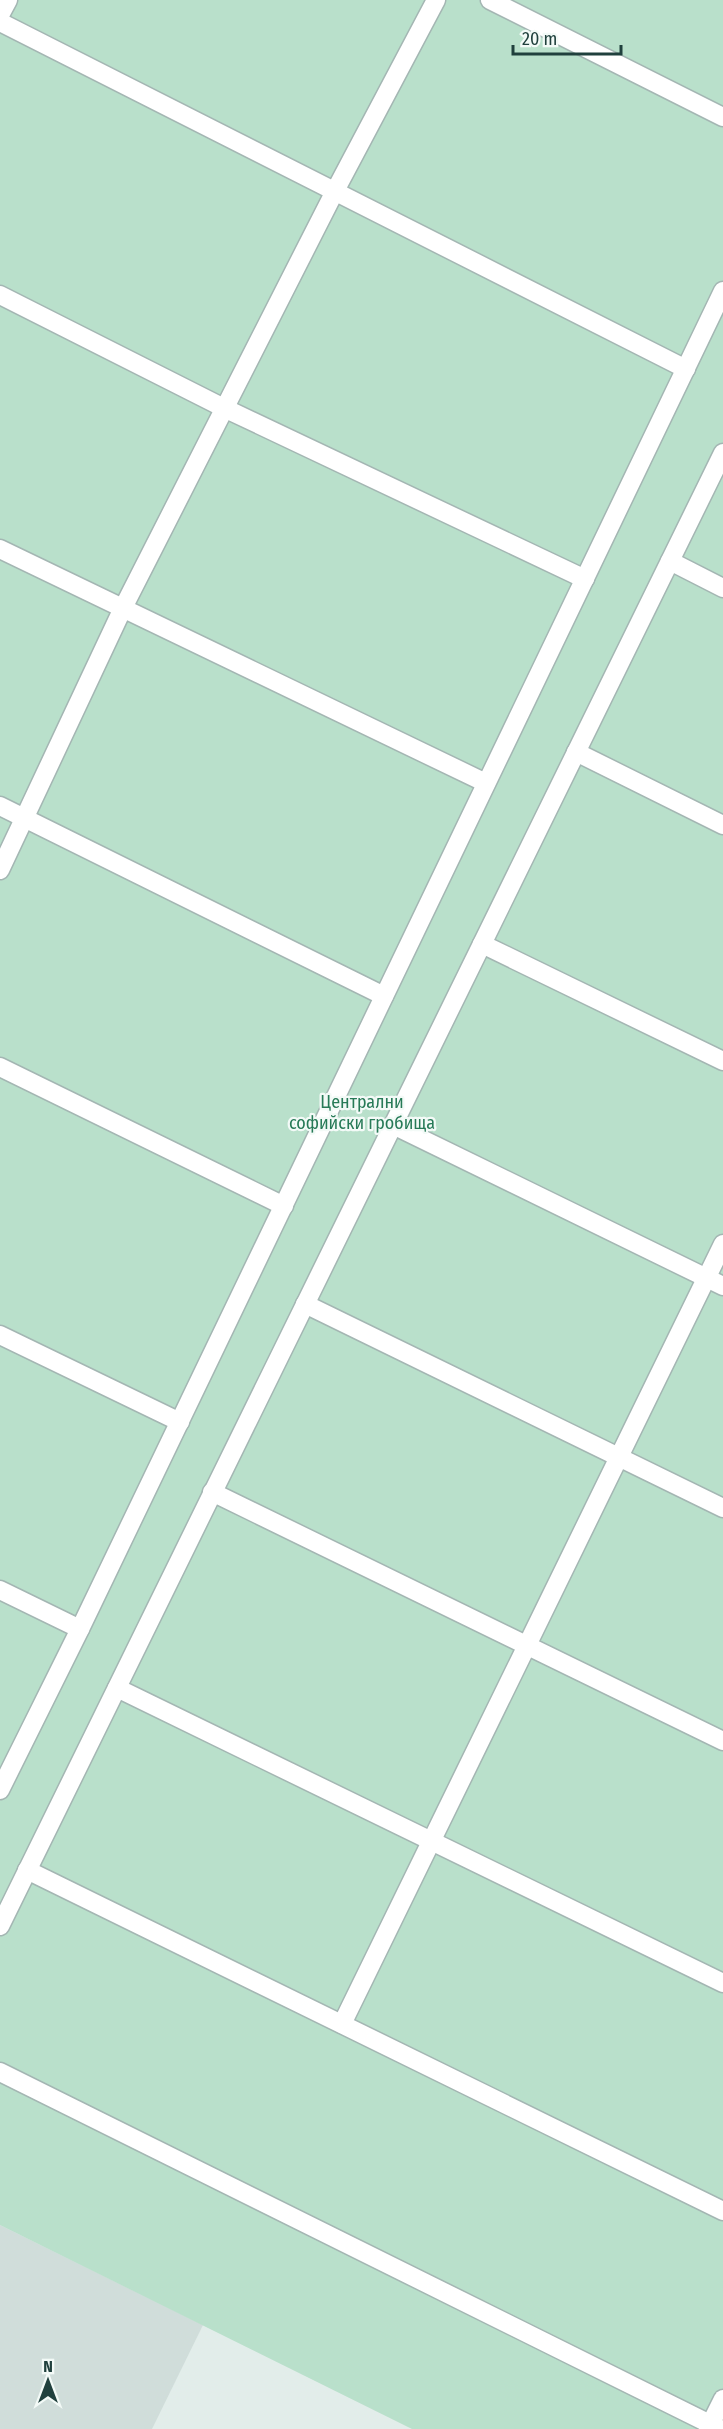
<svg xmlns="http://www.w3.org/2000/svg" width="723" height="2429" viewBox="0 0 723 2429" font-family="'Fira Sans Condensed',sans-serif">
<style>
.built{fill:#d0ddda}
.green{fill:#b9e0cb}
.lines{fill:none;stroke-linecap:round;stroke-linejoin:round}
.minor-casing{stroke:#a4b6b3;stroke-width:21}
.minor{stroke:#fff;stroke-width:18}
.labels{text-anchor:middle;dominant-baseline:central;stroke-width:4.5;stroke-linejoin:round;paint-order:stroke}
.park-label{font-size:18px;fill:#277a57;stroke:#f3faf7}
</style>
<rect width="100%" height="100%" fill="#e2edea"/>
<path class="built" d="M0,2225L203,2325L152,2429H0Z"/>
<path class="green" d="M0,0H723V2429H412L0,2225Z"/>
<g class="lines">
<g class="minor-casing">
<g id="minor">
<path d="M490,0L723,117"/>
<path d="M0,15L8,0"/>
<path d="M0,22L686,369"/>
<path d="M0,295L224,408L585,579"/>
<path d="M0,549L486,783"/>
<path d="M670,561L723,588"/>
<path d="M576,752L723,825"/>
<path d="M0,806L384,996"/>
<path d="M0,870L123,608L335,191L436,0"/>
<path d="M482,944L723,1061"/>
<path d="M0,1067L284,1206"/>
<path d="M393,1125L723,1286"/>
<path d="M305,1304L723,1508"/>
<path d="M0,1335L180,1422"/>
<path d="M212,1492L723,1741"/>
<path d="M0,1590L80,1629"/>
<path d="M117,1688L723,1983"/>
<path d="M0,1790L80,1629L723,291"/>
<path d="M27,1870L723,2211"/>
<path d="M0,1926L723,453"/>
<path d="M342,2024L723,1244"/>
<path d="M0,2072L720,2429"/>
<path d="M708,2429L723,2399"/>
</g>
</g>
<use href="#minor" class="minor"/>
</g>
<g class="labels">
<g class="park-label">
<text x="362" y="1102">Централни<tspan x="362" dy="21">софийски гробища</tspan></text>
</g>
</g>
<g transform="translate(48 2381)" stroke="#f3faf7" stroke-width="4.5" paint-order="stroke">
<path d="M0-4.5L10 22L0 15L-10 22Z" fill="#20403d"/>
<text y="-9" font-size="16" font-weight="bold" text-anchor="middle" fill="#20403d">N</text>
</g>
<path d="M513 45v9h108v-9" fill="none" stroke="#20403d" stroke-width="3"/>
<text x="522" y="45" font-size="18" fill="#20403d" stroke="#f3faf7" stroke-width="4.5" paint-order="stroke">20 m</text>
</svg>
